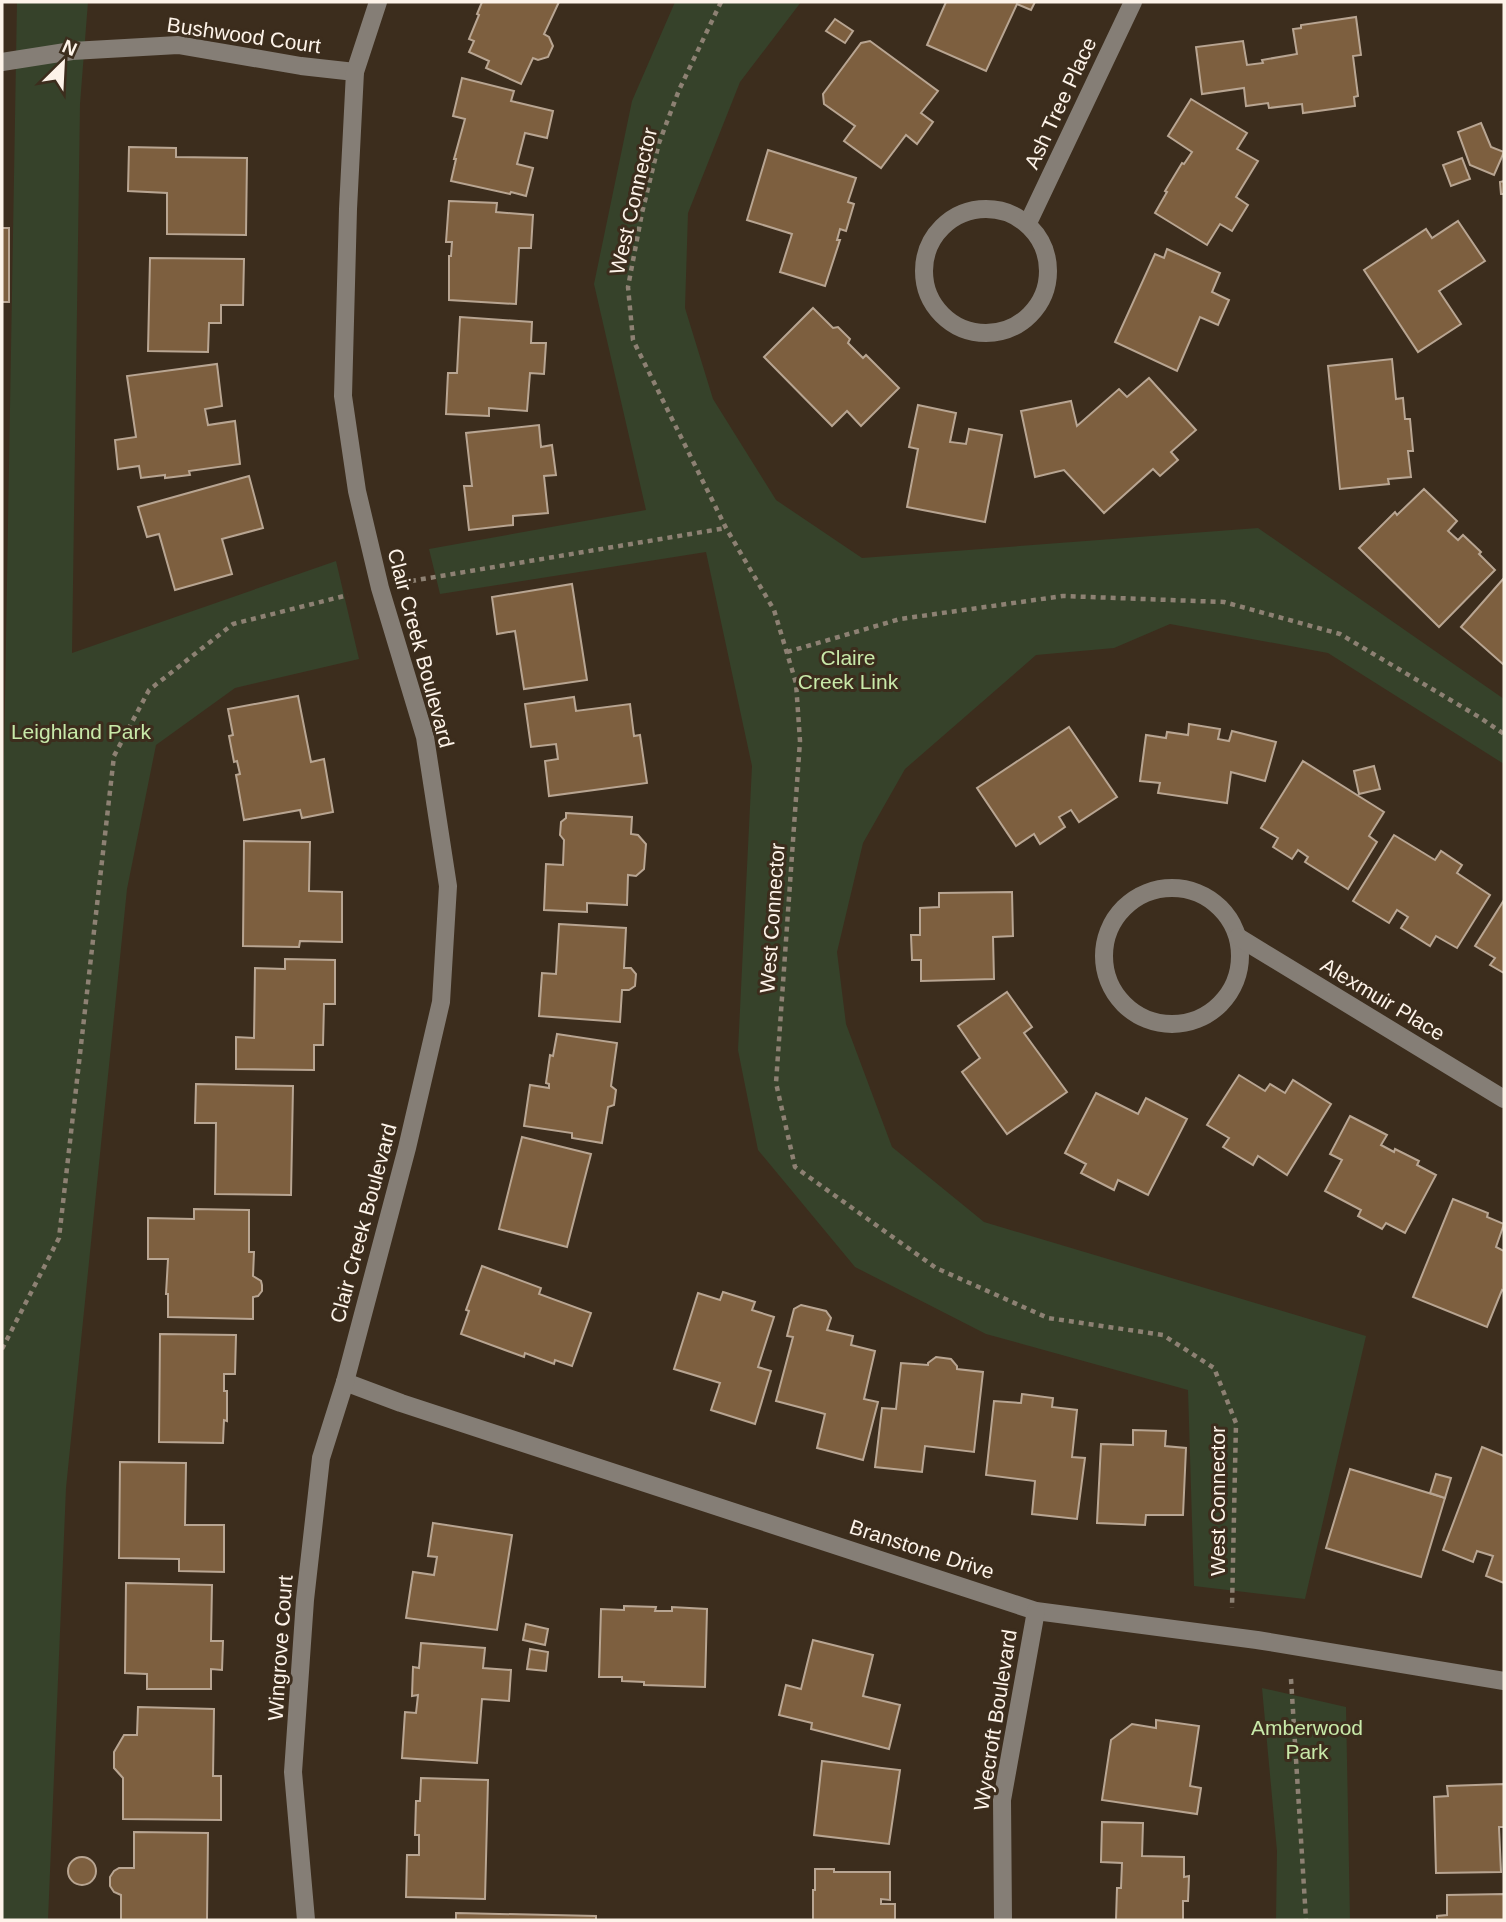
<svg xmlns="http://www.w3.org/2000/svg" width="1506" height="1922" viewBox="0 0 1506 1922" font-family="Helvetica,sans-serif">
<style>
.green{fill:#36422a}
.building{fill:#7d5f3f;stroke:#b8a592;stroke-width:2}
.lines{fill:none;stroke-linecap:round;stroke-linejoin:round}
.path{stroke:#8d8173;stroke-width:4.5;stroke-dasharray:5 5;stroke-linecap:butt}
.minor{stroke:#857e76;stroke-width:18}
.labels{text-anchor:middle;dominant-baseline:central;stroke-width:6;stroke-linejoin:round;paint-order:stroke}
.street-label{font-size:21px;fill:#fdf3e9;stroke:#3c2d1d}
.park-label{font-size:21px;fill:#c8e9a9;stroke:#3c2d1d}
</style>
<rect width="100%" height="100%" fill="#3c2d1d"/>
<g class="green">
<path d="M17,2H88L80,104L72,653L336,561L359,659L235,688L156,745L127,889L66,1488L48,1920H2V873Z"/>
<path d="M675,2H801L740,82L688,213L685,308L713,399L776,500L862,558L1258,528L1504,699V764L1328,653L1170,624L1114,648L1036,655L905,769L863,843L837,952L846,1024L892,1147L984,1222L1366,1336L1305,1599L1194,1586L1188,1390L986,1334L855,1267L758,1150L738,1050L752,766L706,552L440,594L429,549L646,510L594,284L632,101Z"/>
<path d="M1262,1688L1346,1707L1350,1920H1276L1277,1851Z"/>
</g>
<g class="building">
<path d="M482,2H559L544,34L549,37L553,46L548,57L538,60L533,58L521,84L486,68L489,61L469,52L474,41L469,39L479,15L477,14Z"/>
<path d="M946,2H1035L1031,10L1017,4L986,71L927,45Z"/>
<path d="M1356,17L1361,55L1353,56L1358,96L1354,97L1355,106L1303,113L1302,104L1269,108L1268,103L1246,106L1244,88L1202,94L1196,47L1243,41L1247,65L1263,63L1262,60L1297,54L1293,29L1301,28V25Z"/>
<path d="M835,19L853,31L845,43L826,31Z"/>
<path d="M870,41L938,91L921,113L933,122L917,144L906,135L881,168L844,141L855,126L824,104L823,94L861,43Z"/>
<path d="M462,78L514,91L511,101L553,111L547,138L525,133L517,164L533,168L526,196L511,192L510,194L451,181L456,159H454L465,119L453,116Z"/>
<path d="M1191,99L1247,133L1237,149L1258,161L1236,197L1248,205L1232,231L1220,224L1207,245L1155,213L1167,192L1165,191L1182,163L1184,164L1192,152L1168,136Z"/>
<path d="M1481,123L1491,147L1504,152L1494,175L1470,165L1458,132Z"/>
<path d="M129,147L176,148V157L247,158L246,235L167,234V193L128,191Z"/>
<path d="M768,150L856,178L848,202L854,204L846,231L840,229L837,240H840L825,286L780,272L792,234L747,220Z"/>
<path d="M1462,158L1470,179L1451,186L1443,165Z"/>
<path d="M1504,181V194H1501L1500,182Z"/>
<path d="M449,201L497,203L496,212L533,215L531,248H519L516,304L449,300V256H451L452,242H446Z"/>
<path d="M1458,221L1485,261L1439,291L1461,324L1418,352L1364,270L1426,229L1432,238Z"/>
<rect x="2" y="228" width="7" height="74"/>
<path d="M1167,249L1220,273L1212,292L1229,300L1218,325L1200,317L1177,371L1115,342L1155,254L1164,258Z"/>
<path d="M150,258L244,259L243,305H221V323H209L208,352L148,351Z"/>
<path d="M813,308L833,328L838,327L850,339L848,343L863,358L866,355L899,388L861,426L847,411L832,426L764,357Z"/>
<path d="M460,317L532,322L531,343H546L544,374L530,373L527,411L489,408V416L446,414L448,373H457Z"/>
<path d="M1392,359L1396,399L1403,398L1405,419H1410L1413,451H1408L1411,477L1388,479L1389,484L1340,489L1328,366Z"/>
<path d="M217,364L222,406L205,409L208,425L235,421L240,464L189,471L190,475L165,478V475L141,478L139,466L118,469L115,440L136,437L127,376Z"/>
<path d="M1149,378L1196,430L1171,452L1178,460L1160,476L1153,469L1104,513L1064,470L1035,477L1021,411L1071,401L1077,426L1119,389L1127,397Z"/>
<path d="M918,405L956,413L950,442L966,444L969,429L1002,435L985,522L907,507L918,449L909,447Z"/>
<path d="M539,425L541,447L552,445L556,475L544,476L548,513L513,516V525L469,530L464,486H472L466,433Z"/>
<path d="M249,476L263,528L222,539L232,574L175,590L159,534L147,537L138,507Z"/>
<path d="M1424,489L1457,521L1448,531L1458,540L1463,535L1481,552L1479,554L1495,570L1439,627L1359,548L1395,512L1397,515Z"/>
<path d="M1504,578V665L1461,627Z"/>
<path d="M572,584L587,680L524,689L515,631L497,634L492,597Z"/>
<path d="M298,696L311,762L324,759L333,812L302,818L300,810L244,820L236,775L240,774L237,761L234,762L229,736L233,735L228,709Z"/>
<path d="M574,697L576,711L630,704L634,736L640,735L647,783L549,796L545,761L558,759L556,744L531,747L525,704Z"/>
<path d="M1189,724L1220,729L1218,739L1229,741L1232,731L1276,742L1265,781L1231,772L1227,803L1158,793L1160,783L1140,781L1146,735L1166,738L1167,732L1188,735Z"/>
<path d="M1069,727L1117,797L1079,822L1071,810L1059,817L1065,827L1040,844L1034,834L1016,846L977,788Z"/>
<path d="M1303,761L1384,812L1369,836L1377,842L1348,889L1305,862L1308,857L1298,850L1292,859L1273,847L1278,838L1261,828Z"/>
<path d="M1374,766L1380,789L1359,794L1354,771Z"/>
<path d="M566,813L632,817L631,834L638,835L646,844L644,869L636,876L628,875L627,905L587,903V912L544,910L546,864L563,865L564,840L560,835L561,822L566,818Z"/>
<path d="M1394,835L1435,860L1441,851L1462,865L1457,873L1490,895L1457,948L1436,936L1430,946L1401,928L1408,917L1397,910L1389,923L1353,901Z"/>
<path d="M244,841L310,842L309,891L342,892V942L300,941L299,947L243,946Z"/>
<path d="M1012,892L1013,936L993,937L994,979L921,981V960H912L911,935H920V908L939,907V893Z"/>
<path d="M1504,900V973L1490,965L1495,958L1475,946Z"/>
<path d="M559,924L626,928L624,968H631L636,974L635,986L629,990H622L620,1022L539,1016L542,973L556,974Z"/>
<path d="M285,959L335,960V1004H324L323,1045H314V1070L236,1069V1037L254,1038L255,968L285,969Z"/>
<path d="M1007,992L1032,1027L1024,1033L1067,1092L1007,1134L962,1072L980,1058L958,1026Z"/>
<path d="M557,1034L617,1043L611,1086L616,1090L614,1105L608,1107L602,1143L572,1138V1133L524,1126L530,1085L549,1088V1084L546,1083L550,1055L553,1056Z"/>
<path d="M1239,1075L1265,1091L1270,1084L1285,1093L1293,1080L1331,1104L1287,1175L1258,1156L1253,1165L1223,1147L1229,1138L1207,1125Z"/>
<path d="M196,1084L293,1086L291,1195L215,1194L216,1123H195Z"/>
<path d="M1096,1093L1138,1114L1146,1098L1187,1119L1148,1195L1118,1180L1114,1190L1081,1173L1086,1164L1065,1153Z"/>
<path d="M1350,1116L1387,1135L1381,1145L1394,1152L1395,1149L1419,1161L1417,1165L1436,1175L1405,1233L1386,1223L1382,1229L1358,1216L1361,1210L1325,1191L1342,1160L1330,1154Z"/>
<path d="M522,1137L591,1154L567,1247L499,1229Z"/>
<path d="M1453,1199L1488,1213L1487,1217L1504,1224L1496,1247L1504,1251V1291L1502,1290L1487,1327L1413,1297Z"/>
<path d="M194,1209L249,1210V1252H254L253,1276L261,1281L262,1285V1291L258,1296L253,1297V1319L168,1317V1294H166L168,1259H148V1218L194,1219Z"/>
<path d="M482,1266L541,1288L539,1294L591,1313L572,1366L555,1360L554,1364L525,1353L524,1357L461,1334L469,1311L466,1310Z"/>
<path d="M723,1292L755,1302L752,1310L774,1317L758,1367L771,1371L755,1424L711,1410L720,1383L674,1369L698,1293L720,1300Z"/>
<path d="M801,1305L826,1311L831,1318L827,1330L853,1336L851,1345L875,1351L864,1399L878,1402L863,1460L817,1448L825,1414L776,1401L793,1337L787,1336L794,1309Z"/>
<path d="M160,1334L236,1335L235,1374H224V1391H227V1421L224,1420L223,1443L159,1442Z"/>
<path d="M936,1357L951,1359L957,1366V1369L983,1372L974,1452L925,1446L922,1472L875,1467L882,1408L896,1409L901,1363L928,1365V1363Z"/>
<path d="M1022,1394L1053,1398L1052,1407L1077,1410L1072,1457L1085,1458L1077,1519L1032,1514L1035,1481L986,1475L994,1401L1021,1403Z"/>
<path d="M1133,1430L1166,1431L1165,1446L1186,1448L1183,1515H1146L1145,1525L1097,1523L1101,1444L1133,1445Z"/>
<path d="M1482,1447L1504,1456V1583L1486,1576L1493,1556L1477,1551L1473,1562L1443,1550Z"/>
<path d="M120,1462L186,1463L185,1525H224V1572L179,1571V1559L119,1558Z"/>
<path d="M1350,1469L1445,1498L1421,1577L1326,1548Z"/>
<path d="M1436,1474L1451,1478L1445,1498L1430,1493Z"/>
<path d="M433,1523L512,1535L497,1630L406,1618L413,1572L434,1575L437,1557L428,1556Z"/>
<path d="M126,1583L212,1585L211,1641H223L222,1670L211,1669V1689H147V1674L125,1673Z"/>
<path d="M624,1606L656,1607L655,1611H672V1607L707,1609L705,1687L644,1685V1682L622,1681V1677H599L601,1609L624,1610Z"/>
<path d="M526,1624L548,1629L545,1645L523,1640Z"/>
<path d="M813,1640L873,1655L863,1696L900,1705L889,1749L811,1729L812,1723L779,1715L786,1685L801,1689Z"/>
<path d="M421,1643L485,1648L483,1668L511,1670L509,1701L482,1699L477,1763L402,1758L405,1712L416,1713L418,1695L412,1696L413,1667L419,1668Z"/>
<path d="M530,1649L548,1652L546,1671L527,1669Z"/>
<path d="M138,1707L214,1709L213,1776H221V1820L123,1819V1778L114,1768V1752L124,1735H137Z"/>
<path d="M1156,1720L1199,1726L1190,1786L1201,1788L1197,1814L1102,1800L1111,1740L1132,1724L1156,1728Z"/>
<path d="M822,1761L900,1770L889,1844L814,1835Z"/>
<path d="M421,1778L488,1780L485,1899L406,1897L407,1855H419V1835H415L416,1801H420Z"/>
<path d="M1504,1784V1827H1499L1501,1872L1436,1873L1434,1797L1448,1796L1447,1786Z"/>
<path d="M1102,1822L1143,1823L1142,1856L1184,1857V1877L1189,1876L1188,1901H1183V1920H1116L1117,1888H1121L1122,1863L1101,1862Z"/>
<path d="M134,1832L208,1833L207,1920H121V1895L114,1892L110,1886V1877L114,1871L119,1868H134Z"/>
<circle cx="82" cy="1871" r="14"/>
<path d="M815,1869H834V1872H890V1900L881,1899V1904H895V1920H813V1890H815Z"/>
<path d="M1504,1894V1920H1437V1916L1447,1915V1895Z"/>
<path d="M456,1913L596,1916V1920H456Z"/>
</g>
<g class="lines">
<g class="path">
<path d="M721,2L679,90L659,143L642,213L628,287L633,340L726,528L774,610L796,683L800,741L776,1083L795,1167L936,1268L1048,1318L1163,1335L1214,1368L1236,1423L1232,1608"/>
<path d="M411,581L726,528"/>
<path d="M787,652L900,619L1063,596L1224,602L1340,634L1479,717L1504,734"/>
<path d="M2,1349L59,1238L114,756L149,690L233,624L348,595"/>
<path d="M1291,1679L1306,1920"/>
</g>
<g class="minor">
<path d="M2,62L72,51L178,45L301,66L355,72"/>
<circle cx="986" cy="271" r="62"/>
<path d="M1028,223L1133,2"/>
<circle cx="1172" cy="956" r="68"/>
<path d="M1238,937L1504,1099"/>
<path d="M345,1382L401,1403L1036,1611L1257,1640L1504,1681"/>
<path d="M306,1920L293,1772L305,1600L321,1458L345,1382L407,1148L441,1002L448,886L425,737L380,588L357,491L343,396L348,209L355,72L378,2"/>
<path d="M1003,1920L1002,1800L1036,1611"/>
</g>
</g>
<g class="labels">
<g class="street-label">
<text transform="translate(244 35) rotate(8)">Bushwood Court</text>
<text transform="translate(1060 103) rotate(-65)">Ash Tree Place</text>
<text transform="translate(633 201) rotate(-77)">West Connector</text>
<text transform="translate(421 648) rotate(75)">Clair Creek Boulevard</text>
<text transform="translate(772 918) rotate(-86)">West Connector</text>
<text transform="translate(1383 999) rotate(31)">Alexmuir Place</text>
<text transform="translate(363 1223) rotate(-75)">Clair Creek Boulevard</text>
<text transform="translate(1217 1501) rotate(-90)">West Connector</text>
<text transform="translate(922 1549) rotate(18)">Branstone Drive</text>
<text transform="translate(280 1648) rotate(-86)">Wingrove Court</text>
<text transform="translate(995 1720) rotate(-81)">Wyecroft Boulevard</text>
</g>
<g class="park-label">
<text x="848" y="657">Claire<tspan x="848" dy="24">Creek Link</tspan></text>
<text x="81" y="731">Leighland Park</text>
<text x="1307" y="1727">Amberwood<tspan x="1307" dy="24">Park</tspan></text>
</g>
</g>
<rect width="1506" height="1922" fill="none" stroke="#fdf3e9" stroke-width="7"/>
<g transform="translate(63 63) rotate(24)" stroke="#3c2d1d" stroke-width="5" paint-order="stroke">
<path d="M0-5L12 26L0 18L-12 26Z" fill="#fdf3e9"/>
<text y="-10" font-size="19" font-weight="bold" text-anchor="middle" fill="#fdf3e9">N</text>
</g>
</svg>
